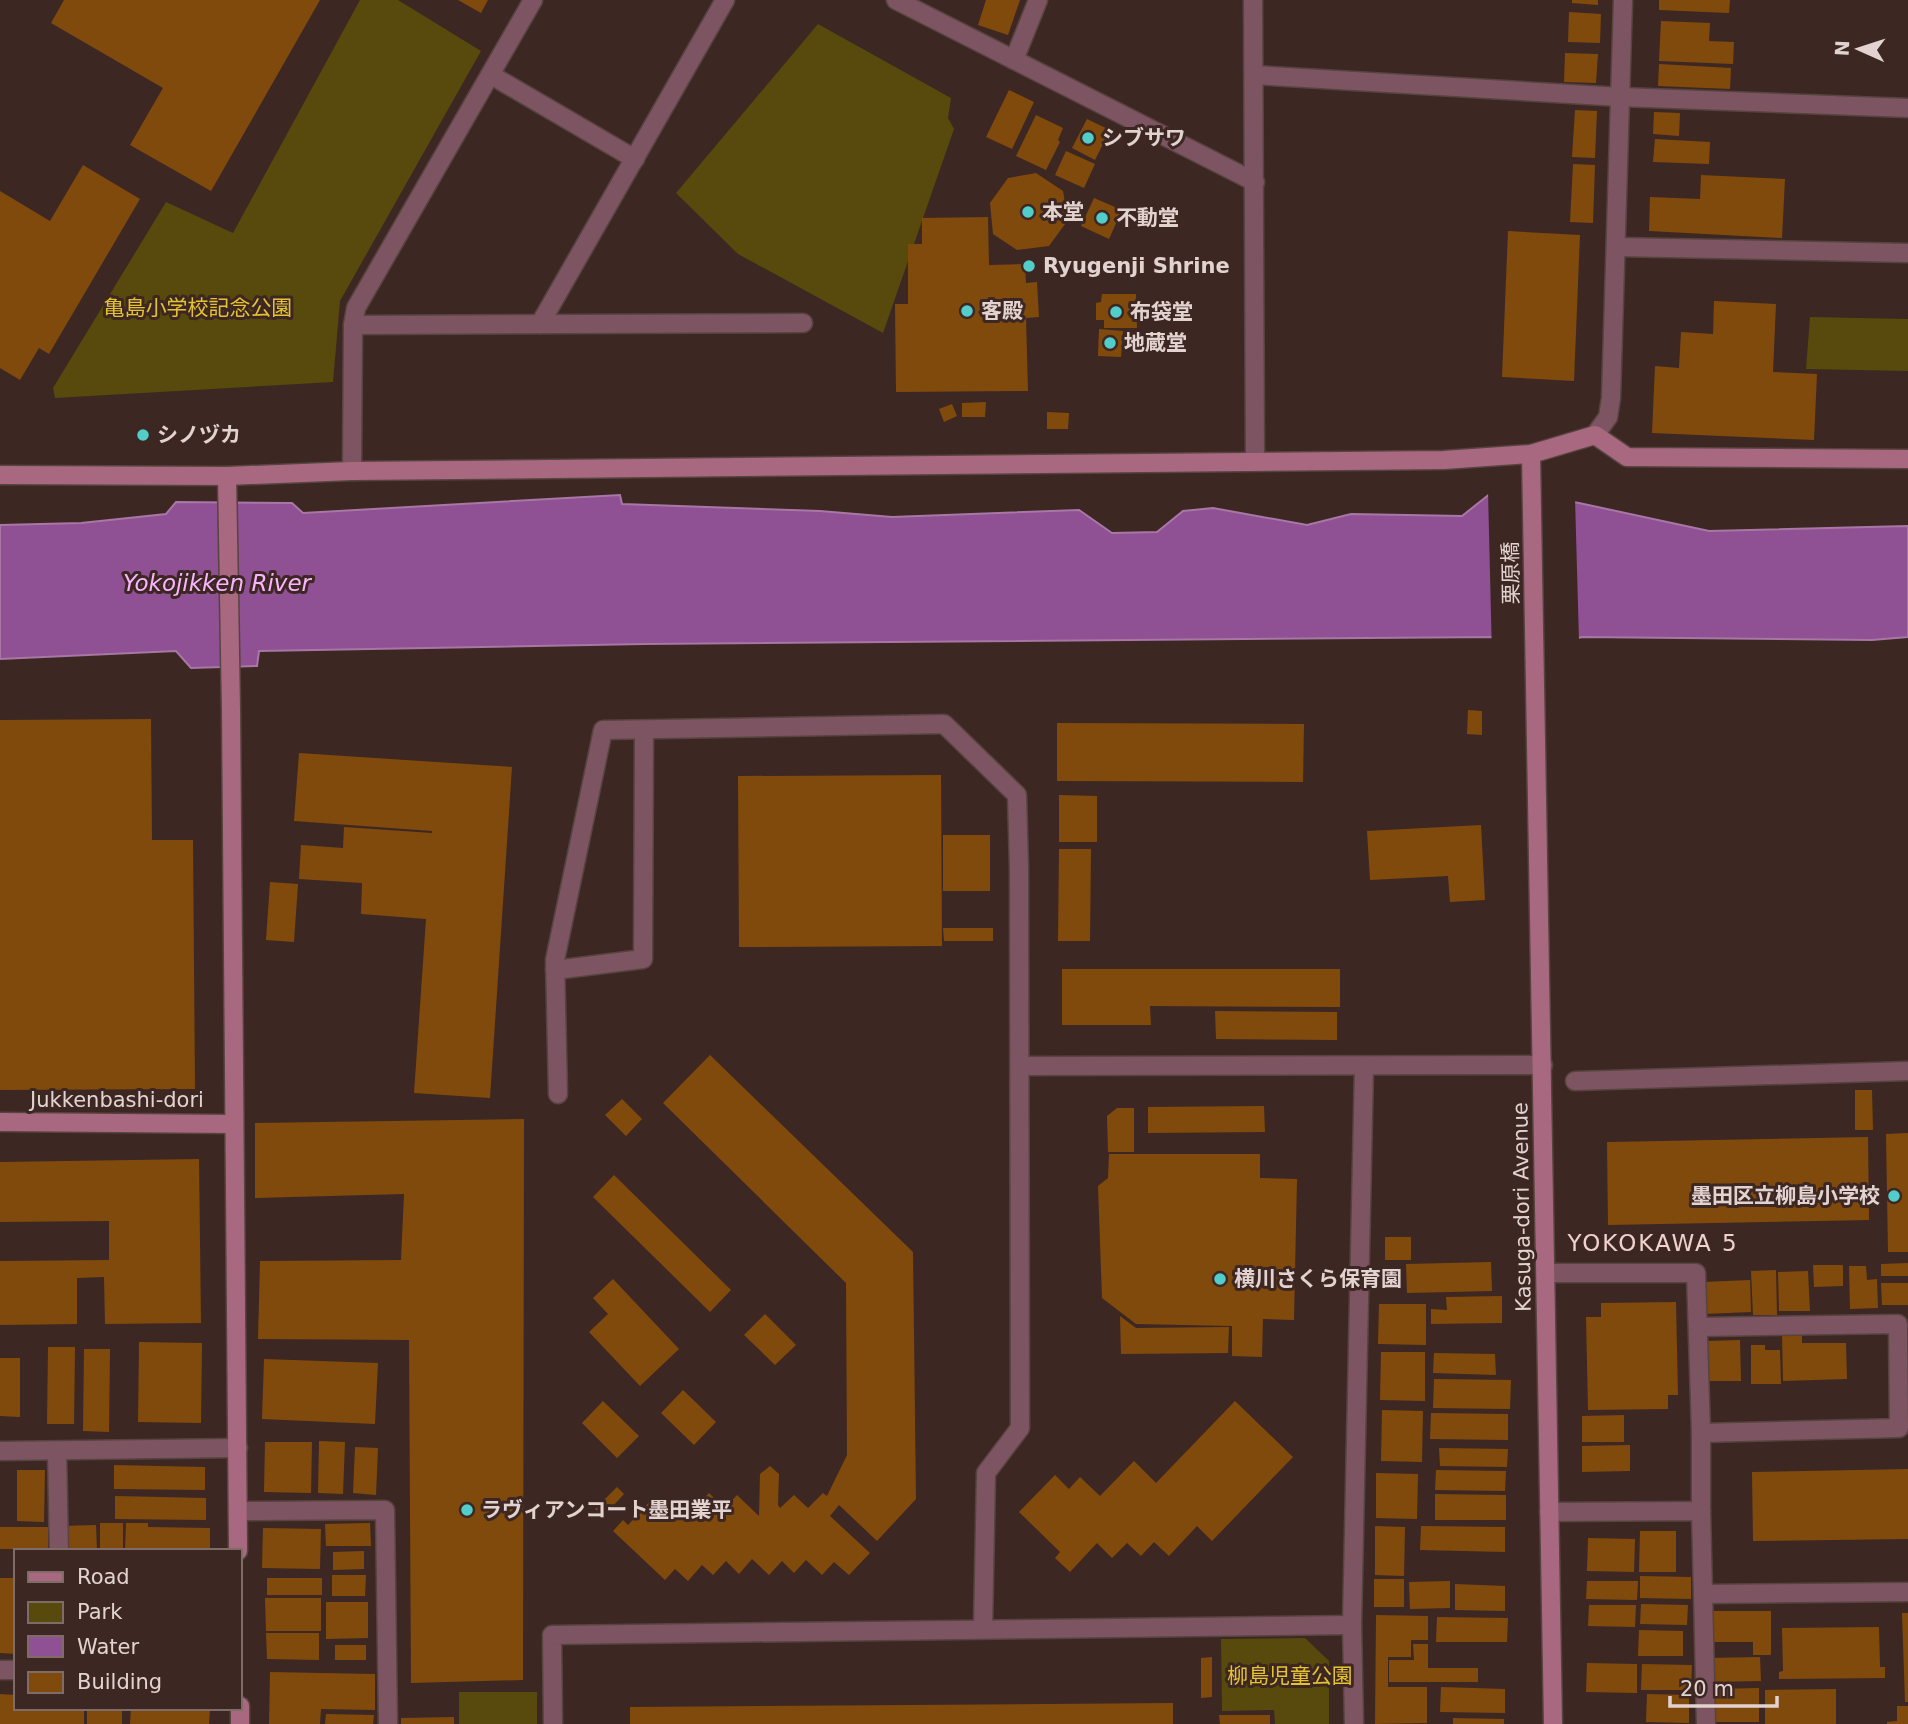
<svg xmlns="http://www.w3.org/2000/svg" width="1908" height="1724" viewBox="0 0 1908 1724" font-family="'DejaVu Sans','Noto Sans JP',sans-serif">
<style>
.green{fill:#58490c}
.water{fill:#8f5094;stroke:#a877a6;stroke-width:2}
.pier{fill:#3d2723}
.building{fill:#804a0c}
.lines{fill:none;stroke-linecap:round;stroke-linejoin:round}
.lane-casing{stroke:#57433f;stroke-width:21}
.street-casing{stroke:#57433f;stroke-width:21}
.secondary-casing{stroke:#57433f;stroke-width:21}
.lane{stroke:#7d5462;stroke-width:18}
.street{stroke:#7d5462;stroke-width:18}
.secondary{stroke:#a86980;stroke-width:18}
.poi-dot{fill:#53cdca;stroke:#3d2723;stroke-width:2.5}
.labels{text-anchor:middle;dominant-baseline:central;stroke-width:6;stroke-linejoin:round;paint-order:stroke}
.poi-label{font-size:21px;font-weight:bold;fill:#e2d3d0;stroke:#3d2723;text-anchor:start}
.park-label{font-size:21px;fill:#e4c230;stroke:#3d2723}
.street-label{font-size:21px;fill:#e2d3d0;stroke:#3d2723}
.water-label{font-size:23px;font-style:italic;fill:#f9b4fe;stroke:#3d2723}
.neighbourhood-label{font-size:23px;letter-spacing:2px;fill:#efd2cc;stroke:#3d2723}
</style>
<rect width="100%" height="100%" fill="#3d2723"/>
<g class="green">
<path d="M360,0H398L481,51L340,301L333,382L55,398L53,388L166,202L233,233Z"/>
<path d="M818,24L951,98L948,118L954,129L883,333L738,254L676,193Z"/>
<path d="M1810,317L1908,319V371L1806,369Z"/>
<path d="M1305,1638L1329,1661V1724H1275L1274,1710L1222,1711L1221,1639Z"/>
<path d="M537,1692V1724H459V1692Z"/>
</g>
<path class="water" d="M1496,489L1579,503L1709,531L1908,526V637L1872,640L1582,637L1574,639L1495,637L644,644L259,651L257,666L191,668L176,651L0,659V525L81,523L166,514L176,502L292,503L303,513L620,495L622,504L820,511L892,517L1079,510L1112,533L1157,532L1183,511L1213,508L1307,525L1351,514L1462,516Z"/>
<path class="pier" d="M1496,485L1575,498L1579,641L1575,648V657L1495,659L1492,656L1488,491Z"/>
<g class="building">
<path d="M64,0H320L211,191L130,145L163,88L51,23Z"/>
<path d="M458,0H488L481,13Z"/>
<path d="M986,0H1020L1008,35L978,25Z"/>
<path d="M1572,0H1598V5L1572,3Z"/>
<path d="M1659,0H1730L1729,13L1659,10Z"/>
<path d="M1569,12L1601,14L1600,43L1568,42Z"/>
<path d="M1661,21L1710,23L1709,41L1734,42L1733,64L1659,61Z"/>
<path d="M1565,53L1598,54L1596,83L1564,82Z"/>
<path d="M1659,64L1731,68L1730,89L1658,86Z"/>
<path d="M1009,90L1034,102L1012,149L986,137Z"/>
<path d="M1575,110L1597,111L1595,158L1572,157Z"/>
<path d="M1654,112L1680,113L1679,136L1653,134Z"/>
<path d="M1036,115L1063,128L1058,140L1060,142L1046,170L1016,156Z"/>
<path d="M1087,119L1110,130L1095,160L1072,148Z"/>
<path d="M1655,139L1710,142L1709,164L1653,162Z"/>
<path d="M1066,151L1095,164L1084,188L1055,175Z"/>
<path d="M1573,164L1595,165L1593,223L1570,222Z"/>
<path d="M83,165L140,199L49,354L39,348L20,380L0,368V191L50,221Z"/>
<path d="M1036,173L1063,191L1068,220L1049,246L1017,250L993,234L990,203L1008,178Z"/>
<path d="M1701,175L1785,179L1782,238L1649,231L1650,197L1700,199Z"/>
<path d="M1094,198L1122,210L1109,239L1081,226Z"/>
<path d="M988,217L989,265L1025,264L1026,283L1037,282L1039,317L1026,318L1028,391L896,392L895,304H908V244H922V218Z"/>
<path d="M1508,231L1580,235L1574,381L1502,377Z"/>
<path d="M1102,294H1136L1137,328H1104V320H1096V303L1101,302Z"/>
<path d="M1714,301L1776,304L1773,372L1817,374L1814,440L1652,433L1655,366L1679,368L1681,332L1713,334Z"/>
<path d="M1099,329L1123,331L1121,357L1098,356Z"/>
<path d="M986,402L985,417H962V403Z"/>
<path d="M952,404L957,416L944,422L939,409Z"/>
<path d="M1047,412L1069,413L1068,429H1047Z"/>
<path d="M1468,710L1482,711V735L1467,734Z"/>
<path d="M151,719L152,840H193L195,1089L0,1090V720Z"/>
<path d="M1057,723L1304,724L1303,782L1057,781Z"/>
<path d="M299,753L512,767L490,1098L414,1093L426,919L361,914L362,883L299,879L301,845L343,848L344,827L432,833V831L294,821Z"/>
<path d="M941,775L942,946L739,947L738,776Z"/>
<path d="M1059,795L1097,796V842H1059Z"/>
<path d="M1481,825L1485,900L1450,902L1448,876L1370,880L1367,831Z"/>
<rect x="943" y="835" width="47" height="56"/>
<path d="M1059,849H1091L1090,941H1058Z"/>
<path d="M270,882L298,884L294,942L266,940Z"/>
<path d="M943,928H993V941H944Z"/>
<path d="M1062,969H1340V1007L1150,1006L1151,1025H1062Z"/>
<path d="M1215,1011L1337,1012V1040L1216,1039Z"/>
<path d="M710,1055L913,1252L916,1499L877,1541L839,1505L830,1516L870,1553L849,1575L834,1562L822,1575L806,1560L794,1573L782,1561L769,1575L752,1559L739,1574L726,1561L713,1575L702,1565L688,1581L675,1569L665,1580L613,1531L623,1520L628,1525L654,1497L670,1513L684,1498L695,1508L709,1493L725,1508L737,1495L759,1516L760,1474L770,1466L779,1474L778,1505L780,1508L794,1495L808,1508L823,1493L827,1496L847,1455L846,1283L663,1103Z"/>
<path d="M1855,1090H1872L1873,1130H1855Z"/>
<path d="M622,1099L642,1119L626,1136L605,1115Z"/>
<path d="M1264,1106L1265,1132L1148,1133V1107Z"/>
<path d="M1117,1108H1134V1152H1108L1107,1116Z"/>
<path d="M524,1119L523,1680L411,1683L409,1340L258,1339L260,1261L401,1260L404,1194L255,1198V1123Z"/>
<path d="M1908,1133V1252H1888L1886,1134Z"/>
<path d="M1868,1137L1869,1220L1608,1225L1607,1142Z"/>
<path d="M1109,1154H1260V1178L1297,1179L1294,1320L1263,1319L1262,1357L1232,1356V1326L1136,1324L1102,1298L1098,1186L1108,1178Z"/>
<path d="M199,1159L201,1323L105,1324L104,1277L77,1278V1324L0,1325V1261L109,1260V1221L0,1222V1162Z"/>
<path d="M614,1175L731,1290L710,1312L593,1197Z"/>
<rect x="1385" y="1237" width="26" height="23"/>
<path d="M1491,1262L1492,1291L1407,1293L1406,1264Z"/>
<path d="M1908,1263V1276H1881V1264Z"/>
<path d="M1813,1265H1843V1286L1814,1287Z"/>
<path d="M1849,1266H1866L1867,1280L1877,1279L1878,1308L1850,1309Z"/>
<path d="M1776,1270L1777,1315H1753L1751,1271Z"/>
<path d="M1808,1271L1810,1311H1779L1778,1272Z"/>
<path d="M613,1279L679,1349L640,1386L589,1332L608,1314L593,1298Z"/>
<path d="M1750,1280L1751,1312L1704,1314L1703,1282Z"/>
<path d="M1881,1283H1908V1305H1882Z"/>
<path d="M1502,1296V1323L1431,1324V1309L1447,1310L1446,1297Z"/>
<path d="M1676,1302L1678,1395H1668V1409L1588,1410L1586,1317H1601V1303Z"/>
<path d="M1379,1304H1426V1345L1378,1344Z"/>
<path d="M765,1314L796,1345L775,1365L744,1335Z"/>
<path d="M1120,1316L1136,1328L1229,1327L1228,1353L1121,1354Z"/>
<path d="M1782,1335H1802V1343H1846L1847,1379L1783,1381Z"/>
<path d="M1740,1340L1741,1381H1708L1707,1341Z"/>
<path d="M139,1342L202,1343L201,1423L138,1422Z"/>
<path d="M1751,1345H1765V1350H1780L1781,1384H1751Z"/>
<path d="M48,1347H75L74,1424H47Z"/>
<path d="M84,1349H110L109,1432L83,1431Z"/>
<path d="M1381,1352H1425V1401L1380,1400Z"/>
<path d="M1434,1353L1495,1354L1496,1375L1433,1373Z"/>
<path d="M0,1358H20V1417L0,1416Z"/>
<path d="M264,1359L378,1363L375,1424L262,1419Z"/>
<path d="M1434,1379L1511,1380L1510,1409L1433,1408Z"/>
<path d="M683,1390L716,1422L694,1445L661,1413Z"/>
<path d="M603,1401L639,1436L617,1458L582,1423Z"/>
<path d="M1235,1401L1293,1457L1212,1541L1197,1526L1169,1556L1154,1542L1141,1556L1127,1543L1112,1558L1097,1543L1070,1572L1055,1558L1060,1552L1019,1512L1055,1475L1069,1489L1080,1477L1100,1496L1134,1461L1156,1483Z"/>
<path d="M1382,1410L1423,1411L1422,1462L1381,1461Z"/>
<path d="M1431,1413L1508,1414V1440L1430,1439Z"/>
<path d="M1624,1415V1442H1582V1416Z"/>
<path d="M319,1441L345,1442L343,1494L318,1493Z"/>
<path d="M265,1442H312L311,1493L264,1492Z"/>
<path d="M1630,1445V1471L1582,1472V1446Z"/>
<path d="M355,1447L378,1448L376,1495L353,1493Z"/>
<path d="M1439,1448L1508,1449L1507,1467L1440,1466Z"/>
<path d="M114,1465L205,1467V1490L114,1489Z"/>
<path d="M1908,1469V1539L1753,1541L1752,1472Z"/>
<path d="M17,1470H45L44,1522L17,1521Z"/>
<path d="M1436,1470L1506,1471L1505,1491L1435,1490Z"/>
<path d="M1376,1473L1418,1474L1417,1519L1376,1518Z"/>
<path d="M617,1487L624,1494L603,1517L595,1509Z"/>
<path d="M1435,1494L1506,1495V1520H1435Z"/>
<path d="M115,1496L206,1498V1520L115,1519Z"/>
<rect x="100" y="1523" width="23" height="28"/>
<path d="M126,1523H148V1527L210,1528V1551H125Z"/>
<path d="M370,1523L371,1546H326L325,1524Z"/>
<path d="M96,1525L97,1551H61V1526Z"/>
<path d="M1375,1526L1405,1527L1404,1576L1375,1575Z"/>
<path d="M1421,1526L1505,1527V1552L1420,1550Z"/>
<rect x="0" y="1527" width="48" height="22"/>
<path d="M263,1528L321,1529L320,1569L262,1568Z"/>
<path d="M1640,1531H1676V1572H1639Z"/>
<path d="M1588,1538L1635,1539L1634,1572L1587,1571Z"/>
<path d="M364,1551V1569L333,1570V1552Z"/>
<path d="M332,1575H366L365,1596H332Z"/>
<path d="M1640,1576L1691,1577V1599L1640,1598Z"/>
<path d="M0,1578H16V1654L0,1653Z"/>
<rect x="267" y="1578" width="55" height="17"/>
<rect x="1374" y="1579" width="30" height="28"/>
<path d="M1450,1581V1608L1410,1609L1409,1582Z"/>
<path d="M1587,1581H1638L1637,1600L1586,1599Z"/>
<path d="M1455,1584L1505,1586V1611L1455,1610Z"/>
<path d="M265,1598H321V1631H266Z"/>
<path d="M326,1602H368V1638L326,1639Z"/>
<path d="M1641,1604L1688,1605L1687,1625L1640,1624Z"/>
<path d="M1589,1605H1636L1635,1627L1588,1626Z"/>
<path d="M1709,1611H1771V1655H1753V1642H1709Z"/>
<path d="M1902,1613H1908V1702H1905Z"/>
<path d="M1376,1615L1428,1616V1640H1411V1657H1388V1687H1427V1723L1375,1724Z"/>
<path d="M1437,1617L1508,1618L1507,1642H1436Z"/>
<path d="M1879,1627L1880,1667H1885V1678L1779,1679V1672L1783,1671L1782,1628Z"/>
<path d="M1639,1630L1683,1631V1656H1638Z"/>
<path d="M266,1633H319V1660L267,1659Z"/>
<path d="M1413,1644H1428V1668H1478V1682H1389V1660H1414Z"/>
<rect x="335" y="1645" width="31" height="15"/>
<path d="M1212,1657V1697L1201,1698V1658Z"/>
<path d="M1760,1657L1761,1681L1709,1682L1708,1658Z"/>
<path d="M1587,1663L1637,1664V1693L1586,1692Z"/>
<path d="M1642,1664L1692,1665L1691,1690H1641Z"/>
<path d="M270,1672L375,1674V1710L321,1709L320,1724H269Z"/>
<path d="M1441,1687L1505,1689V1713L1440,1712Z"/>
<path d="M1759,1688V1722H1712V1689Z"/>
<path d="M1836,1689V1724H1765V1690Z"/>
<path d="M0,1694L16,1695V1708H84V1724H0Z"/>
<path d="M1647,1694L1689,1695V1723L1646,1722Z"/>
<path d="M1173,1703V1724H630V1707Z"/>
<path d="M1897,1706H1908V1724H1887V1722L1897,1721Z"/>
<rect x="87" y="1708" width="35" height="16"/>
<path d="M131,1708H210L209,1724H130Z"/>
<path d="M326,1714L374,1715L373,1724H325Z"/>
<path d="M1219,1715H1270V1724H1220Z"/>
<path d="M454,1717V1724H401V1718Z"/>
<path d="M1453,1718L1504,1719V1724H1453Z"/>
</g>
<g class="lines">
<g class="lane-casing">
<g id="lane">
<path d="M555,970L643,959L644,730"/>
<path d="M558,1094L555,960L603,730L944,724L1017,795L1019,868L1020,1428L986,1473L983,1628"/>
<path d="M1546,1273H1696L1701,1433V1511"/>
<path d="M1699,1327L1898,1324L1899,1428L1701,1433"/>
<path d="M57,1451L59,1551"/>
<path d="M238,1511L385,1510L388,1724"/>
<path d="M1703,1594L1706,1724"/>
</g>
</g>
<g class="street-casing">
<g id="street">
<path d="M896,0L1255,182"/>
<path d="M1253,0L1255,461"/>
<path d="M1014,60L1038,0"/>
<path d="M491,75L635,159"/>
<path d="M1254,75L1621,97L1908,108"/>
<path d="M1617,247L1908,253"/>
<path d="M540,324L725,0"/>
<path d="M353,325L803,323"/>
<path d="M1595,435L1608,417L1611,398L1623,0"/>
<path d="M352,471L353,325L356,308L533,0"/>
<path d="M1020,1066L1543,1065"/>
<path d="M1575,1081L1908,1071"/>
<path d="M0,1451L238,1448"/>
<path d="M1549,1512L1701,1511L1703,1594L1908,1592"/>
<path d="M0,1670H16"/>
<path d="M553,1724L552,1635L1352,1625"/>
<path d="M1354,1724L1352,1625L1364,1067"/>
</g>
</g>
<g class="secondary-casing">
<g id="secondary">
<path d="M1531,454L1553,1724"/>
<path d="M0,475L227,476L352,471L1444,460L1531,454L1595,435L1627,457L1908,459"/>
<path d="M227,476L231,710L238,1551"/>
<path d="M0,1122L234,1124"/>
<path d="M240,1706V1724"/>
</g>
</g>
<use href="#lane" class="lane"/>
<use href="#street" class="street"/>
<use href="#secondary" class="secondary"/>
</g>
<g class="poi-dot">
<circle cx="1088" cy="138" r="7"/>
<circle cx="1028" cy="212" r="7"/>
<circle cx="1102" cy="218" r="7"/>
<circle cx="1029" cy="266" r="7"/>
<circle cx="967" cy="311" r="7"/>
<circle cx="1116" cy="312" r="7"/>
<circle cx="1110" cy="343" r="7"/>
<circle cx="143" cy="435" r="7"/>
<circle cx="1894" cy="1196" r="7"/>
<circle cx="1220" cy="1279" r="7"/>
<circle cx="467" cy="1510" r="7"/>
</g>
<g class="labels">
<g class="poi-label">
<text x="1102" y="138">シブサワ</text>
<text x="1042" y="212">本堂</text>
<text x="1116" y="218">不動堂</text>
<text x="1043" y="266">Ryugenji Shrine</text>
<text x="981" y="311">客殿</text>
<text x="1130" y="312">布袋堂</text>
<text x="1124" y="343">地蔵堂</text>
<text x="157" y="435">シノヅカ</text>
<text x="1880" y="1196" text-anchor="end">墨田区立柳島小学校</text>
<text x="1234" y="1279">横川さくら保育園</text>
<text x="481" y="1510">ラヴィアンコート墨田業平</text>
</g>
<g class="park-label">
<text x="198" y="308">亀島小学校記念公園</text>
<text x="1290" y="1676">柳島児童公園</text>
</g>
<g class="street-label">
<text transform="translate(1511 573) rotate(-91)">栗原橋</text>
<text x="117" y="1100">Jukkenbashi-dori</text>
<text transform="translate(1522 1207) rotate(-91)">Kasuga-dori Avenue</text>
</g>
<g class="water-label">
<text x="217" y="583">Yokojikken River</text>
</g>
<g class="neighbourhood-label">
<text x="1653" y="1243">YOKOKAWA 5</text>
</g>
</g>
<rect x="14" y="1549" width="228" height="161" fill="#3d2723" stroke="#7f6c68" stroke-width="2"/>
<rect x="28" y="1572" width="35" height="10" fill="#a86980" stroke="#7f6c68" stroke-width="2"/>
<text x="77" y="1584" font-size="21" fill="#e2d3d0">Road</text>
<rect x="28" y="1602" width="35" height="21" fill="#58490c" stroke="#7f6c68" stroke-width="2"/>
<text x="77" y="1619" font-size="21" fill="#e2d3d0">Park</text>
<rect x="28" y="1636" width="35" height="21" fill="#8f5094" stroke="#7f6c68" stroke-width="2"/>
<text x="77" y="1654" font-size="21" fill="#e2d3d0">Water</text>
<rect x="28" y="1672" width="35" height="21" fill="#804a0c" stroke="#7f6c68" stroke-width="2"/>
<text x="77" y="1689" font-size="21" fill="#e2d3d0">Building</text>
<g transform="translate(1859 49) rotate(273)" stroke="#3d2723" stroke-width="5" paint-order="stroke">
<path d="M0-5L12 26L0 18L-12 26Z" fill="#e2d3d0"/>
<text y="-10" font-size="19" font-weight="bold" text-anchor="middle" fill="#e2d3d0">N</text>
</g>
<path d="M1670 1696v10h107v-10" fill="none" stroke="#e2d3d0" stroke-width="3.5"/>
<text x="1680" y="1696" font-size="21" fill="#e2d3d0" stroke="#3d2723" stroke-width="5" paint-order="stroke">20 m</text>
</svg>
